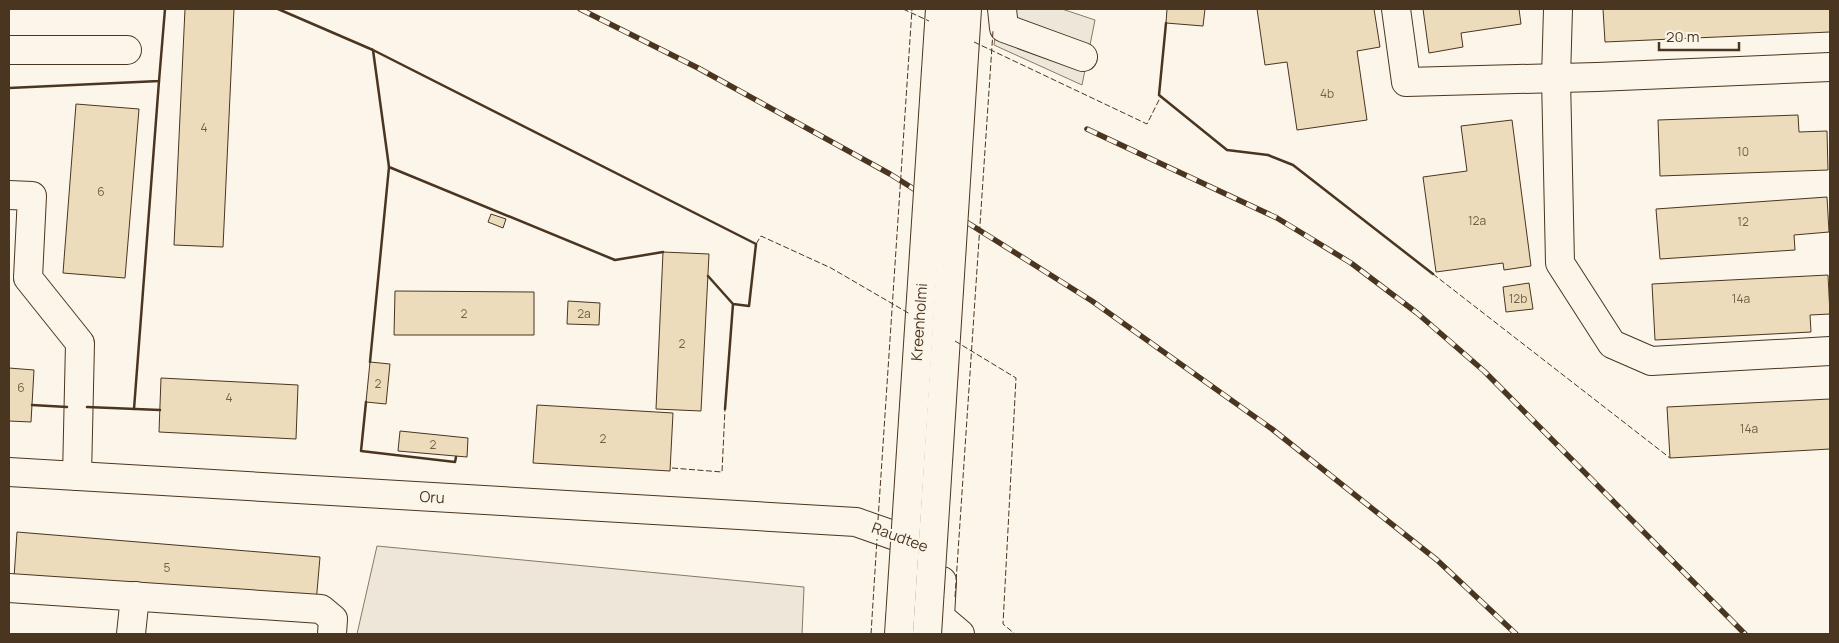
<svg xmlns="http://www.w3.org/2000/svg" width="1839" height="643" viewBox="0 0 1839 643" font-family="Manrope,sans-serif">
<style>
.green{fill:#ede6d9;stroke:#887966}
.parking{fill:#ede7d9;stroke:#887966}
.building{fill:#ecdcbc;stroke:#4a3520}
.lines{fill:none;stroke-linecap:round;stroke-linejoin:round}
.minor-casing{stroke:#4a3520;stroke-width:30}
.minor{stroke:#fbf6e9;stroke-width:28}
.rail-casing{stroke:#4a3520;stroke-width:5.5}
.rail{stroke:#fbf6e9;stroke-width:4;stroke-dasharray:11;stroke-linecap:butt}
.major-bridge-casing{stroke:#4a3520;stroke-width:30;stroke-linecap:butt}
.major-bridge{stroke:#fbf6e9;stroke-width:28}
.fence{stroke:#4a3520;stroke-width:1;stroke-dasharray:6 2.5;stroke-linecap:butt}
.wall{stroke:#4a3520;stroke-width:2.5}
.labels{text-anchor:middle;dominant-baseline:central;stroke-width:4;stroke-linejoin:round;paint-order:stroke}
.number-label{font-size:12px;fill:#725f47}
.street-label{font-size:15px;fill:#4a3520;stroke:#fbf6e9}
</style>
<rect width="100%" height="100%" fill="#fbf6e9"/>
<path class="green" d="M377,546L804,587L802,634H357Z"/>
<path class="parking" d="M999,9H1062L1095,20L1082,85L994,45Z"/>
<g class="building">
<path d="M185,9H234L223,247L174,245Z"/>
<path d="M1167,9H1205L1203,26L1166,23Z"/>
<path d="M1257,9H1374L1380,47L1357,51L1367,120L1297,130L1287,62L1265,65Z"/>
<path d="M1423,9H1519L1521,24L1461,33L1463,47L1429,53Z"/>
<path d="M1603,9H1830V32L1605,42Z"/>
<path d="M76,104L139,109L125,278L63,273Z"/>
<path d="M1798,115L1799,132L1827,131L1828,170L1660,176L1658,120Z"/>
<path d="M1512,120L1531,266L1504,270L1503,263L1436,272L1423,177L1467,171L1461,126Z"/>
<path d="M1827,197L1829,232L1794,235L1795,250L1660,259L1656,209Z"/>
<path d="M491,214L506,219L503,228L488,222Z"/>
<path d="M663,252L709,254L701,411L656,409Z"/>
<path d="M1828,275L1830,314L1810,315L1811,332L1655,340L1652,284Z"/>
<path d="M1529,283L1533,309L1506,312L1503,287Z"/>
<path d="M395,291L534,292V335H394Z"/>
<path d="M568,301L600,303L599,325L567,324Z"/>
<path d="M370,362L390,364L386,404L366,402Z"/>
<path d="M9,368L34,370L31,422L9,421Z"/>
<path d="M161,378L298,385L296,439L159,432Z"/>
<path d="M1830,399V449L1670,458L1667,407Z"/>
<path d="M537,405L673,413L670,471L533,463Z"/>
<path d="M400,431L468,438L467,457L398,451Z"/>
<path d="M17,532L320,557L316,603L14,578Z"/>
</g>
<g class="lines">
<g class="minor-casing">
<g id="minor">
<path d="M1002,9L1004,28L1083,57"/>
<path d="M1396,9L1406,82L1597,77L1830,67"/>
<path d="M1558,9L1556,78L1560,263L1612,344L1651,361L1830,351"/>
<path d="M9,50H127"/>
<path d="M9,195L32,196L28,278L80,343L77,476"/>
<path d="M9,472L856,522L927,547"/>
<path d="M942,581L940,617L960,634"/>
<path d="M9,588L321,609L333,619L332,634"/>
<path d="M131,634L135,596"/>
</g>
</g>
<use href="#minor" class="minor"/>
<g class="rail-casing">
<g id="rail">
<path d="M580,9L698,68L890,174L1092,301L1272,429L1437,560L1516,634"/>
<path d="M1087,129L1277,218L1351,263L1417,313L1484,371L1745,634"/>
</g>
</g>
<use href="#rail" class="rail"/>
<g class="major-bridge-casing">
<g id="major-bridge">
<path d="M899,634L940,9"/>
<path d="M927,634L967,9"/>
</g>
</g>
<use href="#major-bridge" class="major-bridge"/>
<g class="fence">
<path d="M903,9L929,21"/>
<path d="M974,42L1147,124L1161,96"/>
<path d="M756,244L761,236L831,268L910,314"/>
<path d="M1433,274L1670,458"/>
<path d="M955,341L1016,378L1003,624L1015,634"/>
<path d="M672,468L722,472L725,409"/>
<path d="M878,520L912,9"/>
<path d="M955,597L993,31"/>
<path d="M871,634L877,539"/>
</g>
<g class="wall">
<path d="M278,9L373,50L756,244L749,306L733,304L708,276"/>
<path d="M1166,23L1159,95L1227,150L1268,155L1293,165L1433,274"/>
<path d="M373,50L389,167L615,260L663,252"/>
<path d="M9,88L159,81L165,9"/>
<path d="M370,362L389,167"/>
<path d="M366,402L361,451L455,462L456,457"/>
<path d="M32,405L67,407"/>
<path d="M87,407L160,410"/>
<path d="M134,409L159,81"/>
<path d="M725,409L733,304"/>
</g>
</g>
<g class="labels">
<g class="number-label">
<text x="1327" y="93">4b</text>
<text x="204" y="127">4</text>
<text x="1743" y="151">10</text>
<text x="101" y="191">6</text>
<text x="1477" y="220">12a</text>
<text x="1743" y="221">12</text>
<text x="1518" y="298">12b</text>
<text x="1741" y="298">14a</text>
<text x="464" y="313">2</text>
<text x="584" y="313">2a</text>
<text x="682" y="343">2</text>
<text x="378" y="383">2</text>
<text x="21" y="387">6</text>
<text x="229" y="397">4</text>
<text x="1749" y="428">14a</text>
<text x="603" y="438">2</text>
<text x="433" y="444">2</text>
<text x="167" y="567">5</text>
</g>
<g class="street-label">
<text transform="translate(919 322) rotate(-86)">Kreenholmi</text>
<text transform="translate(432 497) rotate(3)">Oru</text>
<text transform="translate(900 537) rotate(20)">Raudtee</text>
</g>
</g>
<rect width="1839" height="643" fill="none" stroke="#4a3520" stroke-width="20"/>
<path d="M1659 42v8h80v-8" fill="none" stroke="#4a3520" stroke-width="2.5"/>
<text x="1666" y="42" font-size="15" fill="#4a3520" stroke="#fbf6e9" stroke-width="4" paint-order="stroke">20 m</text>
</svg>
